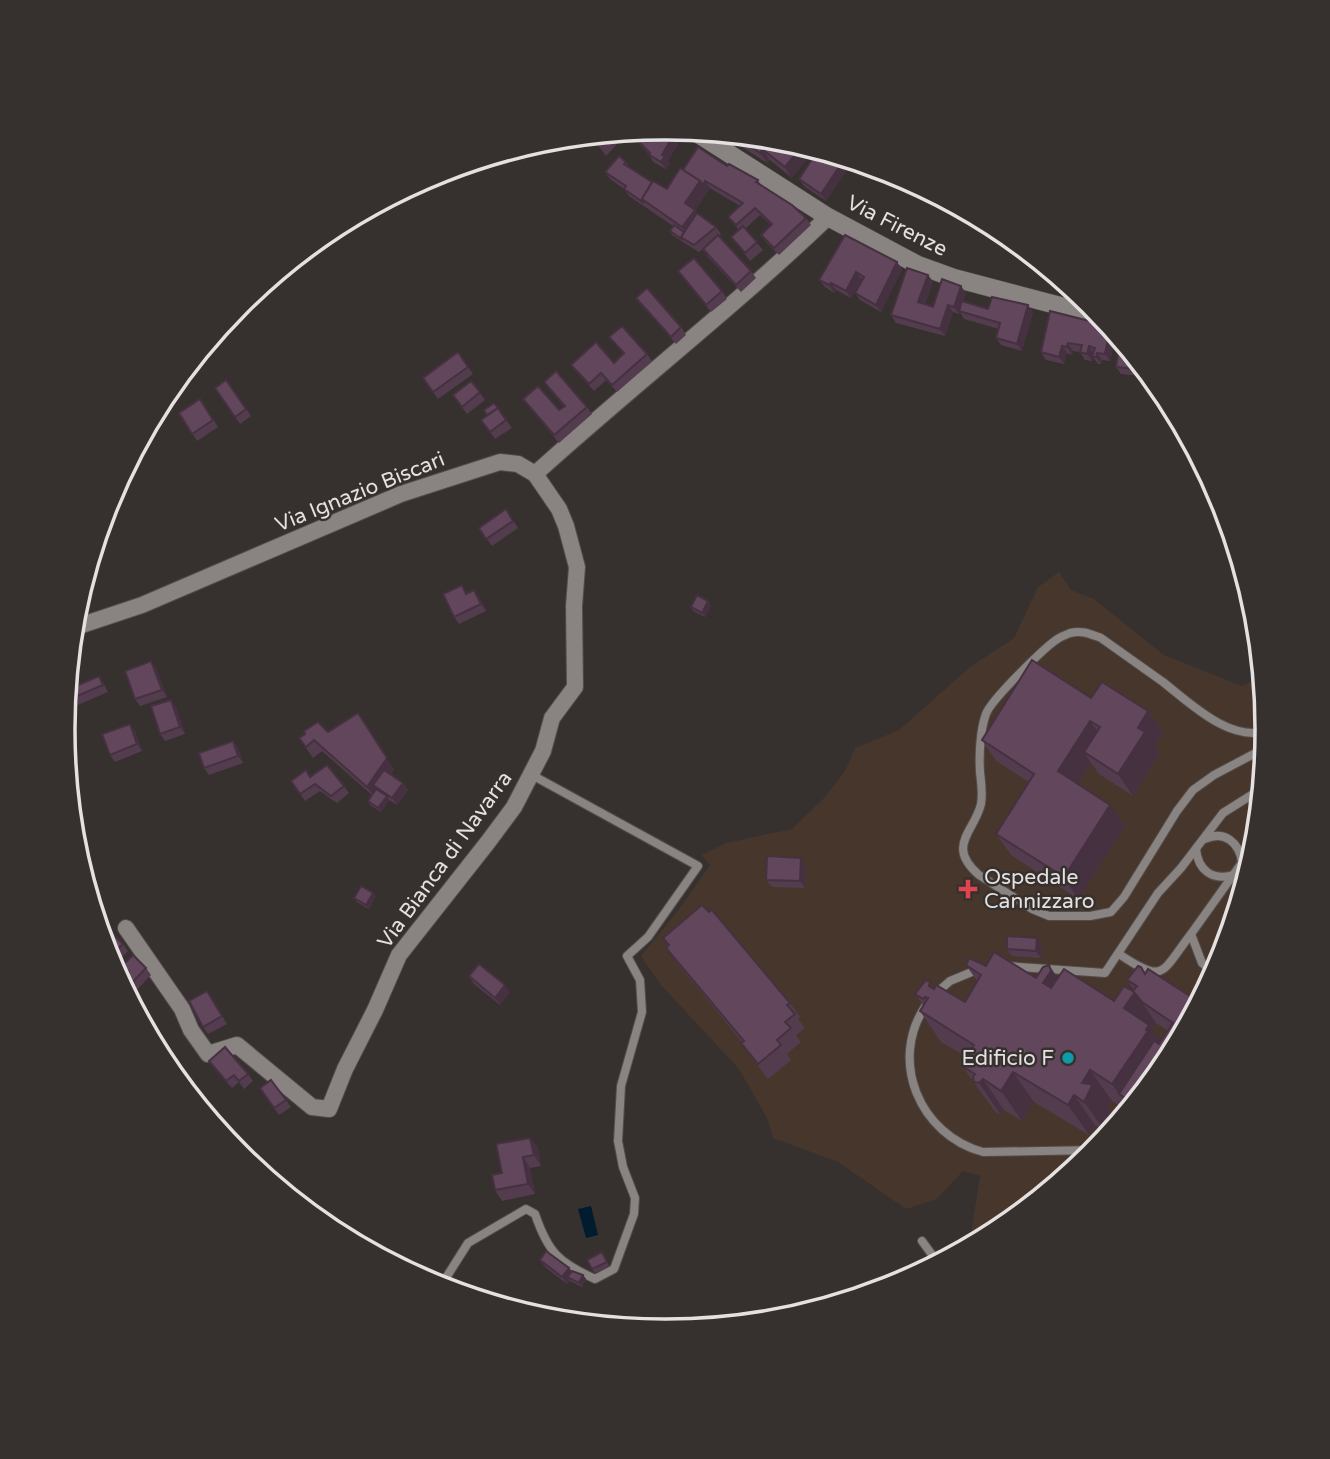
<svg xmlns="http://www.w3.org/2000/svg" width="1330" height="1459" viewBox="0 0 1330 1459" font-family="'Varela Round',sans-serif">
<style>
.medical{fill:#47362b}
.water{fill:#001c2e}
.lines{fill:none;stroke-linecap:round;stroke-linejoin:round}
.lane-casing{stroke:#514d4b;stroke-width:10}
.street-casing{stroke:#514d4b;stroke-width:18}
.secondary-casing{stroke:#514d4b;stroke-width:19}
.lane{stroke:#898381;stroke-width:8}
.street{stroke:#898381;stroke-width:16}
.secondary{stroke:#898381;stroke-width:18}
.wall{fill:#543c4f;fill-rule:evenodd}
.shaded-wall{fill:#453140}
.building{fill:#62465c;stroke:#453140;stroke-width:2}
.health-dot{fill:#e0444e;stroke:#36312f;stroke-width:2.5}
.culture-dot{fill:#0f9aa8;stroke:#36312f;stroke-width:2.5}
.labels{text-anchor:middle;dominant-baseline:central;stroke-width:5;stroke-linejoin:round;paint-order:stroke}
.street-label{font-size:21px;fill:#e4e1e0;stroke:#36312f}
.poi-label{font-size:21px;fill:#e4e1e0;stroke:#36312f;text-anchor:start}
.rim{fill:none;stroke:#e4e1e0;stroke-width:3.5}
</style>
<rect width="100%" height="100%" fill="#36312f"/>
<path class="medical" d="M1059,572L1071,590L1094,599L1164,655L1242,686L1256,679L1263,686L1267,730L1255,847L1221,960L1165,1064L1090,1155L999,1230L969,1246L980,1176L963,1171L937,1199L906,1209L838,1162L773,1138L767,1118L739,1069L660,984L641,956L677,912L710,865L702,855L726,843L792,829L824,798L845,771L855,748L899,730L970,667L1014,638L1038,587Z"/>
<path class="water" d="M591,1206L598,1235L586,1238L578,1209Z"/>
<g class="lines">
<g class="lane-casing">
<g id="lane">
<path d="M1265,748L1214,775L1193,790L1177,811L1124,897L1111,912L1090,916H1049L1032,909L979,875C945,846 975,831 981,804C983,794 981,782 980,772C979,755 980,730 986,714C991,700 1043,649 1056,640C1060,637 1066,635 1070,633C1082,630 1090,634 1101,638C1122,653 1142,667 1163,682C1190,703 1229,742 1267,731"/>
<path d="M1205,839C1224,830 1239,842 1242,862"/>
<path d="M1196,849C1198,870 1212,881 1233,875"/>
<path d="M1233,922V921"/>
<path d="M1119,954C1165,985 1161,973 1191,934"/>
<path d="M1006,966L1105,973L1158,893L1181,868L1223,813L1261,789"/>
<path d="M1214,973L1202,963L1191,934L1256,843"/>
<path d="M934,995L950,981L979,969"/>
<path d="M926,1005C888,1061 920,1135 983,1152L1095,1150"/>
<path d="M922,1241L938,1263"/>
<path d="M436,1286L444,1281L468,1243L526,1209L535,1214C548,1252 558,1262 595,1279L614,1269L634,1214L635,1198L623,1167L618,1141L621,1086L642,1012L640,980L627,956L648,937L698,866L532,775"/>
</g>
</g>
<g class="street-casing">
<g id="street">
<path d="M73,628L142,605L401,494L500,462L518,464L535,474C631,387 734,307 828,217"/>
<path d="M126,928L182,1009L191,1030L208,1054L237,1045L312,1107L329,1109L345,1069L375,1010L399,955L488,842L514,807L543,751L552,718L575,687L574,606L577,567L566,526L559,509L535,474"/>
</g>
</g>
<g class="secondary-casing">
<path id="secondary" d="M692,130L828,217L918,265L954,278L1102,317"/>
</g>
<use href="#lane" class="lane"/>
<use href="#street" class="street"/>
<use href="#secondary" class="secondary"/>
</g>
<g class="wall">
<path d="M642,130L633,139L628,132L606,156L590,135Z"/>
<path d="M721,133L769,138L792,178L770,160L767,163Z"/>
<path d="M674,134L679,142L668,161L670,164L666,169L653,162L649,154L641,146L636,139Z"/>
<path d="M541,141L524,161L512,150Z"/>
<path d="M845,158L850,165L826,201L804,186L799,179Z"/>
<path d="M626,162L631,169L652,182L667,189L683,170L727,166L758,180L761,185L806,218L811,225L779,255L766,242L761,235L771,225L760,215L745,229L763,250L750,261L731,237L739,230L728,217L740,206L710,188L695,210L697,213L716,227L721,234L719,236L751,271L756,278L741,292L708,257L703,249L707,246L699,252L686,244L672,235L670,231L673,226L629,196L624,189L610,179L605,172Z"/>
<path d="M845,235L902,269L881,312L860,300L855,293L862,280L861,279L851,298L836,290L834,293L825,287L819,280Z"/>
<path d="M678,271L722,291L727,299L711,312Z"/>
<path d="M928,275L933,282L925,304L933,307L966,293L963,301L988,309L1033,312L1022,351L1001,345L996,338L999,329L964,319L960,312L959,314L953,312L945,336L896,323L891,315Z"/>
<path d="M636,298L681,327L686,335L676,344Z"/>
<path d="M1104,326H1109L1143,368L1141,367L1140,376L1121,374L1116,367L1119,348L1113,347L1110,361L1102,360L1101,364H1098L1093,357L1092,361L1085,360L1080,352L1073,351L1072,355L1067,353L1064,364L1046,360L1041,352Z"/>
<path d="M609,337L647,354L652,361L617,392L606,380L594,391L571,365L614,363L624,354Z"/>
<path d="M458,352L473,374L438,399L423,378Z"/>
<path d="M226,380L251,416L240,424L215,388Z"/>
<path d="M471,381L485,400L467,414L453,395Z"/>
<path d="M544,382L587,407L592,414L559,443L523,399L559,410L564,407Z"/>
<path d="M200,399L218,427L197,441L179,413Z"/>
<path d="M494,403L512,428L495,439L481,420L487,415Z"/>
<path d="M506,509L518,528L492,546L479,528Z"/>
<path d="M479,597L486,611L459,624L454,617Z"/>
<path d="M711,605L705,617L693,611L691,607Z"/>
<path d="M156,668L167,697L140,706L135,699Z"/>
<path d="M99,676L104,684L108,692L73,707L68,700Z"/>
<path d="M1091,698L1148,711L1163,732L1155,746L1160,753L1133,796L1099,774L1091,763L1078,784L1125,826L1078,899L1011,855L996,834L1029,782L996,761L982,740Z"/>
<path d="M176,707L185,734L165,741L160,734Z"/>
<path d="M135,731L142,751L115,762L110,755Z"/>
<path d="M328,732L394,769L391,774L403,783L408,790L397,805L389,800L381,812L370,805L368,801L372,795L322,751L313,758L299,738Z"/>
<path d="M233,741L238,748L243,763L209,775L204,768Z"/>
<path d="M310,777L344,786L349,793L337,803L320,791L305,801L291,781Z"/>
<path d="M806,865L805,888L772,887L766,880Z"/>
<path d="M376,896L369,909L357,902L354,898Z"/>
<path d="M663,938L790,1003L800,1017L798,1019L805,1028L796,1035L801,1042L787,1054L791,1060L768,1079L751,1057L741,1043L742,1042L676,962L666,948L669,945Z"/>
<path d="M103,940L123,944L128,951L112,967L109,960Z"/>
<path d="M1042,946L1041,958L1012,956L1007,949Z"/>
<path d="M123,965L146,968L151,975L129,998L120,981L128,973Z"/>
<path d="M966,965L986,966L1036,978H1058L1114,1001L1133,991L1134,990L1127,980L1141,967L1145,973L1199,1002L1165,1064L1127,1111L1112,1101L1107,1107L1114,1117L1106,1132L1095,1125L1089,1135L1034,1102L1022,1121L1004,1110L1000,1114L996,1113L962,1066L967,1057L941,1042L920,1011L923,1005L915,994L934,989L965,1002L977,981ZM1156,1023L1168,1031L1160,1042L1152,1029Z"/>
<path d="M469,976L510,992L500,1005L474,984Z"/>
<path d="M207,991L227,1024L208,1034L203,1027Z"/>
<path d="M209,1061L248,1074L253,1081L244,1089L239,1082L232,1088Z"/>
<path d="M271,1080L291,1107L279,1115L260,1088Z"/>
<path d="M530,1138L538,1148L541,1166L530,1168L535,1194L502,1201L495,1190L502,1173Z"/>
<path d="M602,1252L609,1266L595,1273L592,1269Z"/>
<path d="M540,1260L569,1268L572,1271L583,1275L586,1279L582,1287L570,1281L567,1284L545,1267Z"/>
</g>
<g class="shaded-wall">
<path d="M674,134L679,142L668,161L670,164L666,169L661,162L662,155Z"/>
<path d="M541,141L524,161L516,150L518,148Z"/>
<path d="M803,145L816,149L792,178L785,167Z"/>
<path d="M762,149L770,160L767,163L760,153Z"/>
<path d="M845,158L850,165L826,201L821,194Z"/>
<path d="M700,181H705L710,188L695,210L702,220L690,238L682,227L685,203Z"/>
<path d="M897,262L902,269L881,312L876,305Z"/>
<path d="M856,272L861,279L851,298L846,291Z"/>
<path d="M928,275L933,282L923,309L918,302Z"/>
<path d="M831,283L836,290L834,293L829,285Z"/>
<path d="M961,286L966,293L959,314L954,307Z"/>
<path d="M948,305L953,312L945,336L940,329Z"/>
<path d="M1028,305L1033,312L1022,351L1017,344Z"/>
<path d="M1108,339L1113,347L1110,361L1105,354Z"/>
<path d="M1068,343L1073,351L1072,355L1067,347Z"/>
<path d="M1062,346L1067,353L1064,364L1059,357Z"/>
<path d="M1089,346L1094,354L1092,361L1087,354Z"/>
<path d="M1097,353L1102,360L1101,364L1096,357Z"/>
<path d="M1136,360L1141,367L1140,376L1135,369Z"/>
<path d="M474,590L479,597L486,611L481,604Z"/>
<path d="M708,601L711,605L705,617L702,613Z"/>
<path d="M151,661L156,668L167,697L162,690Z"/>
<path d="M171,700L176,707L185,734L180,727Z"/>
<path d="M1148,711L1163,732L1155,746L1160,753L1133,796L1118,774L1138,728Z"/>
<path d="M1090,721L1105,742L1084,752L1091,763L1073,792L1058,771Z"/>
<path d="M130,724L135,731L142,751L137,744Z"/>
<path d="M365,724L394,769L380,790L373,785L379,792L375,798L367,787Z"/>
<path d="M233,741L238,748L243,763L238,756Z"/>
<path d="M403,783L408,790L397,805L392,798Z"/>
<path d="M387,796L389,800L381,812L378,808Z"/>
<path d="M1110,805L1125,826L1078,899L1064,877Z"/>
<path d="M801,858L806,865L805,888L800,881Z"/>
<path d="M373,893L376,896L369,909L366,905Z"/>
<path d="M1037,938L1042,946L1041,958L1036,951Z"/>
<path d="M1049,965L1070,996L1072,1001L1043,983Z"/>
<path d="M505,985L510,992L500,1005L495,998Z"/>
<path d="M1135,992L1156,1023L1152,1029L1170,1055L1119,1094L1112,1084L1124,1008Z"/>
<path d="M1090,1070L1112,1101L1107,1107L1114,1117L1106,1132L1084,1102L1082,1083Z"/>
<path d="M1013,1072L1034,1102L1022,1121L1001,1091Z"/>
<path d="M983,1079L1004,1110L1000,1114L979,1083Z"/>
<path d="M1074,1095L1095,1125L1089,1135L1068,1105Z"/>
<path d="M530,1138L538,1148L541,1166L534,1155Z"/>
<path d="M523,1157L530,1168L535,1194L528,1184Z"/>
<path d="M569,1268L574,1275L567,1277L570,1281L567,1284L562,1277Z"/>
<path d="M583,1275L586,1279L582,1287L579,1283Z"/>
</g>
<g class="building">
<path d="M664,128L674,134L662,155L665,156L661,162L648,154L650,153L636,139L645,130Z"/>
<path d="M610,133L598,145L591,135Z"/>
<path d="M731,134L783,139L803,145L785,167L762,149L760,153Z"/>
<path d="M698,147L727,166L729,164L758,180L756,182L792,205L806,218L774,248L761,235L772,224L755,208L736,225L728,217L743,203L705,181L703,185L700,181L683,170Z"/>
<path d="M818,150L845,158L821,194L799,179Z"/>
<path d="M619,156L626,162L624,164L652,182L642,199L644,203L624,189L626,186L605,172Z"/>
<path d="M680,168L700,181L685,203L695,210L682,227L642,199L653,181L667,189Z"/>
<path d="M697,213L716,227L694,245L681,237Z"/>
<path d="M674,225L684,232L681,237L683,240L670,231Z"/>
<path d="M743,226L757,242L745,253L731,237Z"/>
<path d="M718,235L751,271L736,285L703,249Z"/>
<path d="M845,235L897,262L876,305L855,293L864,277L856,272L846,291L831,283L829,285L819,280Z"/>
<path d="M694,258L722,291L706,305L678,271Z"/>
<path d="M907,268L928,275L918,302L928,305L933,307L942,279L961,286L954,307L948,305L940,329L891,315Z"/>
<path d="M647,288L681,327L671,337L636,298Z"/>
<path d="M992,297L1028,305L1017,344L996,338L1000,323L959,311L962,301L988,309Z"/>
<path d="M1050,311L1109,326L1137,360L1135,369L1116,367L1120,341L1108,339L1105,354L1097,353L1096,357H1092L1095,348L1089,346L1087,354L1080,352L1082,345L1068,343L1067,347L1062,346L1059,357L1041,352Z"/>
<path d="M622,326L647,354L612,385L601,373L589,384L571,365L596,342L614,363L624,353L609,337Z"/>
<path d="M458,352L468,367L433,392L423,378Z"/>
<path d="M556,371L587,407L554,435L523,399L538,386L559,410L565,406L544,382Z"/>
<path d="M226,380L246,409L235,417L215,388Z"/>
<path d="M471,381L480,392L462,407L453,395Z"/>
<path d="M200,399L213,420L192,434L179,413Z"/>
<path d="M494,403L498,408L487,415L484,410Z"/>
<path d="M498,408L506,420L490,432L481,420Z"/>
<path d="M506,509L513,521L486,539L479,528Z"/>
<path d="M462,585L466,594L474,590L481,604L454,617L443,594Z"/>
<path d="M697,595L708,601L702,613L691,607Z"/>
<path d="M1032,660L1091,698L1102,682L1148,711L1138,728L1145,732L1118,774L1084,752L1100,727L1090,721L1058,771L1110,805L1064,877L996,834L1034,774L982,740Z"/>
<path d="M151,661L162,690L135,699L125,671Z"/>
<path d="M99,676L103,685L68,700L66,695L67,690Z"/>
<path d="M171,700L180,727L160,734L151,706Z"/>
<path d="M358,713L387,758L367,787L314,740L306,747L299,738L305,734L304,731L318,722L328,732Z"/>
<path d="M130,724L137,744L110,755L102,734Z"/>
<path d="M233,741L238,756L204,768L199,753Z"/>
<path d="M327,765L344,786L331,796L315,784L300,794L291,781L306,770L310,777Z"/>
<path d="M384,770L403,783L392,798L373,785Z"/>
<path d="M376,789L387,796L378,808L368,801Z"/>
<path d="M767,856L801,858L800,881L766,880Z"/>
<path d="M361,886L373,893L366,905L354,898Z"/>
<path d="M702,905L709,912L712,910L790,1003L787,1005L795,1014L785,1022L791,1028L777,1040L781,1045L758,1064L741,1043L744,1041L666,948L669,945L663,938Z"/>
<path d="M111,932L123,944L108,958L103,940Z"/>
<path d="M1007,936L1037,938L1036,951L1007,949Z"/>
<path d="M994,952L1036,978L1043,967L1049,965L1051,971L1043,983L1051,988L1064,969L1114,1001L1124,986L1135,992L1124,1008L1149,1025L1146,1030L1148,1031L1112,1084L1090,1070L1082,1083L1090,1084L1092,1086L1084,1102L1074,1095L1068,1105L1013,1072L1001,1091L983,1079L979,1083L974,1082L973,1077L975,1074L962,1066L974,1045L920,1011L928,998L925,997L923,999L915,994L926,980L930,982L929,986L934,989L936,985L965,1002L981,975L966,965L969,958L986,966Z"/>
<path d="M133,955L146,968L125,990L120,981L129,972L123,965Z"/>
<path d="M479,964L505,985L495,998L469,976Z"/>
<path d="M1138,966L1141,967L1145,974L1148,969L1199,1002L1165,1064L1133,1103L1119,1094L1154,1041L1159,1044L1173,1023L1142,1002L1133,991L1137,986L1127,980Z"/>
<path d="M207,991L222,1016L203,1027L189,1001Z"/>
<path d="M225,1047L248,1074L239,1081L234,1075L226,1081L209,1061Z"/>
<path d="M271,1080L286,1100L274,1108L260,1088Z"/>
<path d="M530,1138L534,1155L523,1157L528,1184L495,1190L492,1175L502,1173L496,1144Z"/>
<path d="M546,1251L569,1268L562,1277L540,1260Z"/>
<path d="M602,1252L607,1262L592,1269L587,1260Z"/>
<path d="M572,1271L583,1275L579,1283L567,1277Z"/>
</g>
<path class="health-dot" d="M964.5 878.5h7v7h7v7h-7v7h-7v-7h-7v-7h7z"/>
<circle class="culture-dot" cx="1068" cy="1058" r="7"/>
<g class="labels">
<g class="street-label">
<text transform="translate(897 226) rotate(27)">Via Firenze</text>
<text transform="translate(360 492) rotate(-22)">Via Ignazio Biscari</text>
<text transform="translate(445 860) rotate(-54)">Via Bianca di Navarra</text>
</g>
<g class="poi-label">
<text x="984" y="877">Ospedale<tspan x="984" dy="24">Cannizzaro</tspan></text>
<text x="1054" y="1058" text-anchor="end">Edificio F</text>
</g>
</g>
<path d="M0 0H1330V1459H0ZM664 140H666A589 589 0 0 1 1255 729V730A589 589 0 0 1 666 1319H664A589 589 0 0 1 75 730V729A589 589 0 0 1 664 140Z" fill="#36312f" fill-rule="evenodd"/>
<path class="rim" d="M664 140H666A589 589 0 0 1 1255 729V730A589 589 0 0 1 666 1319H664A589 589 0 0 1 75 730V729A589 589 0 0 1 664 140Z"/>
</svg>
